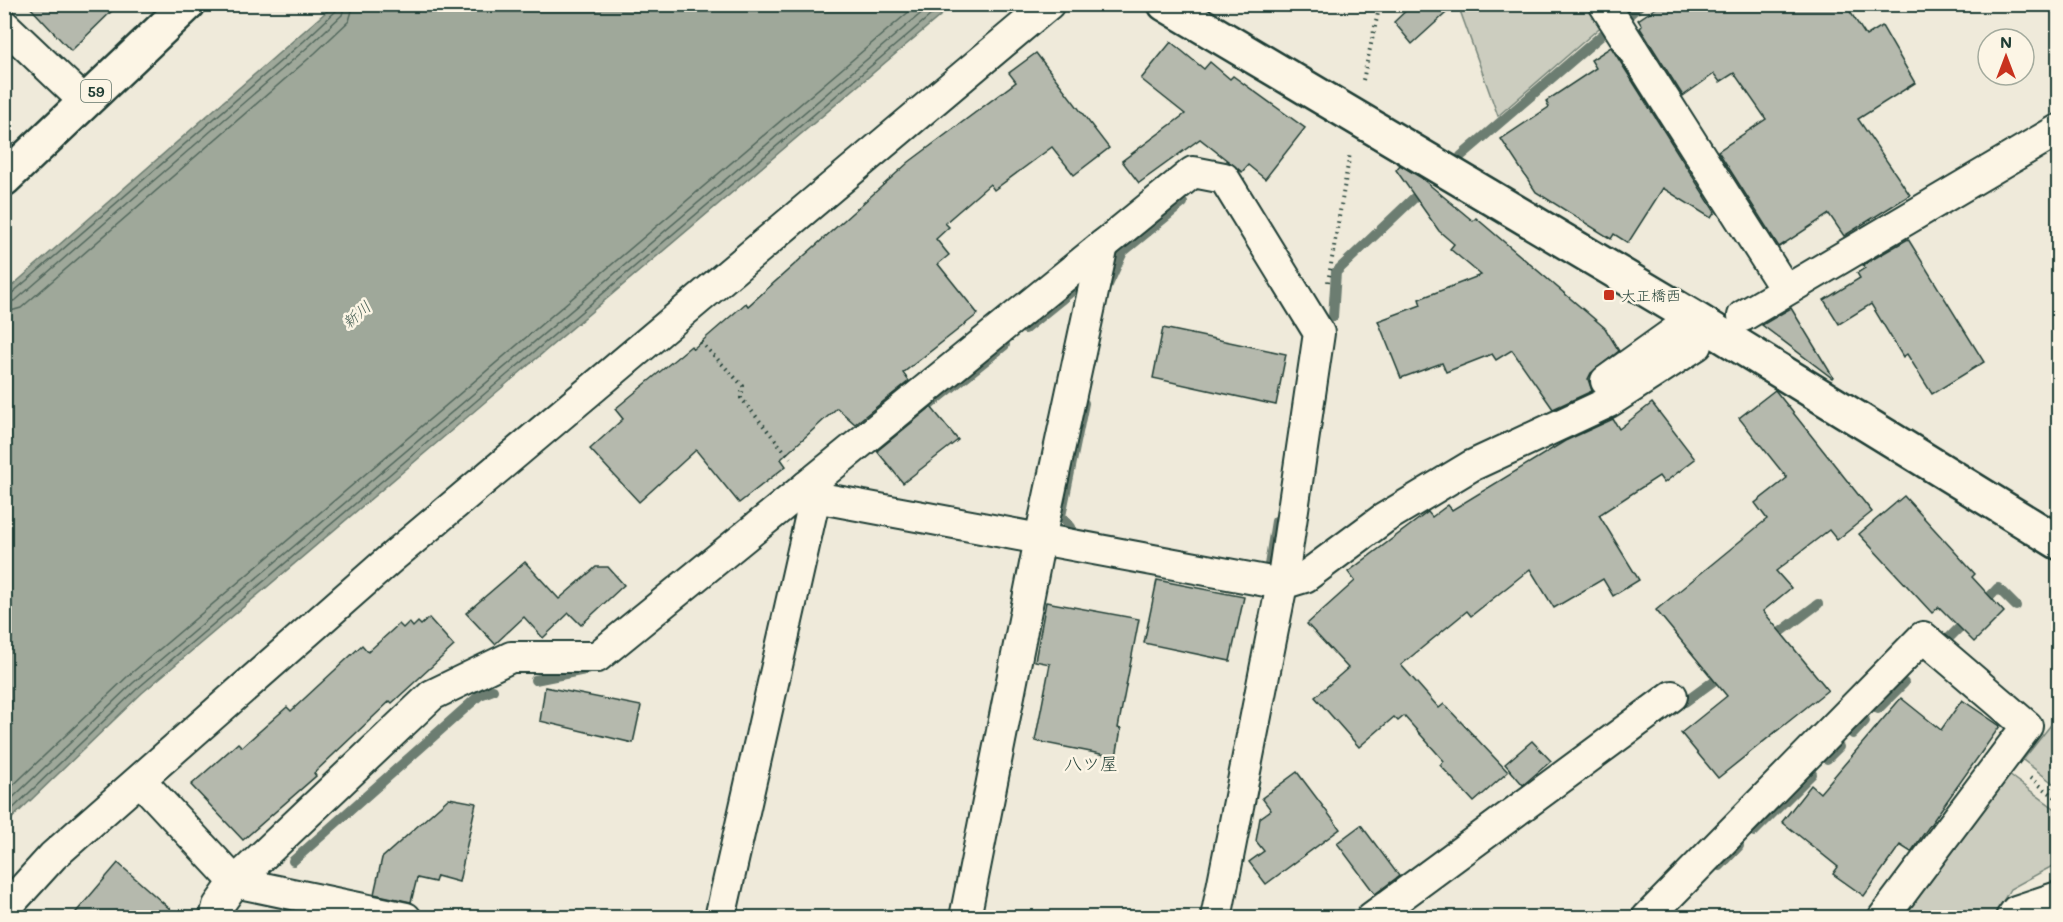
<svg xmlns="http://www.w3.org/2000/svg" width="2063" height="922" viewBox="0 0 2063 922" font-family="Mali,'Klee One',sans-serif">
<style>
.green{fill:#cccdbf;stroke:#76857a;stroke-width:1.5}
.water{fill:#9fa89a;stroke:#6c7d71;stroke-width:1.5}
.lines{fill:none;stroke-linecap:round;stroke-linejoin:round}
.shore{stroke:#52685d;stroke-width:1.5}
.stream{stroke:#6c7d71;stroke-width:10}
.building{fill:#b5b9ad;stroke:#1f3d34;stroke-width:1.5}
.minor-casing{stroke:#1f3d34;stroke-width:34}
.tertiary-casing{stroke:#1f3d34;stroke-width:38}
.primary-casing{stroke:#1f3d34;stroke-width:38}
.path{stroke:#1f3d34;stroke-width:4;stroke-dasharray:1.5 4.5;stroke-linecap:butt}
.minor{stroke:#fcf5e5;stroke-width:30}
.tertiary{stroke:#fcf5e5;stroke-width:33}
.primary{stroke:#fcf5e5;stroke-width:33}
.poi-dot{fill:#c8321e;stroke:#fcf5e5;stroke-width:2}
.labels{text-anchor:middle;dominant-baseline:central;stroke-width:5;stroke-linejoin:round;paint-order:stroke}
.shield{fill:#fcf5e5;stroke:#617469;stroke-width:1.5}
.shield-label{font-size:14px;font-weight:bold;fill:#1f3d34}
.poi-label{font-size:15px;fill:#1f3d34;stroke:#fcf5e5;text-anchor:start}
.water-label{font-size:16px;font-style:italic;fill:#455d53;stroke:#fcf5e5}
.quarter-label{font-size:18px;fill:#1f3d34;stroke:#fcf5e5}
</style>
<rect width="100%" height="100%" fill="#efeada"/>
<filter id="ink" filterUnits="userSpaceOnUse"><feTurbulence type="fractalNoise" baseFrequency=".0167" numOctaves="2"/><feDisplacementMap in="SourceGraphic" scale="12" xChannelSelector="R" yChannelSelector="G"/><feConvolveMatrix kernelMatrix="1 2 1 2 8 2 1 2 1" color-interpolation-filters="sRGB"/></filter>
<g filter="url(#ink)">
<g class="green">
<path d="M1458,5H1592L1605,23L1498,116Z"/>
<path d="M2058,716V787L2023,760Z"/>
<path d="M2009,775L2058,811V863L2010,889L1994,917H1904Z"/>
</g>
<path class="water" d="M334,5H953L142,693L5,825V292Z"/>
<g class="lines">
<g class="shore">
<path d="M4,296L11,294L304,41L336,11L338,4"/>
<path d="M4,304L16,300L309,46L342,15L345,4"/>
<path d="M4,313L21,308L315,53L349,21L354,4"/>
<path d="M4,794L128,676L918,4"/>
<path d="M4,806L133,683L932,4"/>
<path d="M4,817L138,688L944,4"/>
</g>
<g class="stream">
<path d="M1628,16L1641,4"/>
<path d="M1461,156L1609,29"/>
<path d="M1108,285L1123,252L1183,203"/>
<path d="M1333,317L1336,272L1414,198"/>
<path d="M1025,329L1072,291"/>
<path d="M921,412L1005,345"/>
<path d="M1071,527L1061,516L1084,403"/>
<path d="M1269,565L1276,521"/>
<path d="M1981,606L1998,588L2016,606"/>
<path d="M1948,639L1968,619"/>
<path d="M1770,640L1818,604"/>
<path d="M535,680L590,669"/>
<path d="M1685,702L1726,672"/>
<path d="M1878,709L1904,683"/>
<path d="M1853,734L1865,721"/>
<path d="M1827,759L1839,747"/>
<path d="M1754,832L1812,774"/>
<path d="M293,861L480,695L493,690"/>
<path d="M1720,866L1739,846"/>
</g>
</g>
<g class="building">
<path d="M27,4H119L71,51Z"/>
<path d="M1413,4H1456L1412,44L1394,22Z"/>
<path d="M1662,4H1845L1866,36L1882,26L1915,83L1858,119L1910,195L1844,236L1829,214L1779,247L1718,151L1766,119L1734,73L1720,82L1714,74L1683,96L1640,28L1642,26L1638,20Z"/>
<path d="M1171,42L1204,69L1210,62L1230,79L1233,76L1305,128L1265,179L1248,165L1242,172L1200,139L1139,183L1122,161L1185,114L1141,79Z"/>
<path d="M1611,47L1715,212L1711,218L1663,188L1628,243L1614,234L1611,239L1536,192L1501,139L1549,107L1546,101L1596,68L1591,60Z"/>
<path d="M1036,53L1109,148L1074,175L1052,147L994,190L990,184L945,223L949,227L936,239L949,255L938,264L978,314L903,373L909,381L855,424L837,408L781,459L786,466L739,503L696,450L639,502L590,449L623,419L615,409L691,346L693,349L746,303L748,306L909,162L1016,82L1009,73Z"/>
<path d="M1400,165L1420,177L1473,221L1476,218L1605,328L1619,351L1591,373L1588,379L1592,391L1553,409L1512,350L1496,360L1492,354L1446,372L1442,363L1401,378L1378,321L1421,305L1419,299L1481,275L1450,249L1454,244L1439,231L1396,170Z"/>
<path d="M1908,239L1984,362L1932,394L1907,354L1903,357L1871,304L1839,324L1824,300L1860,278L1857,273L1865,268L1863,265Z"/>
<path d="M1791,308L1833,377L1832,378L1762,325Z"/>
<path d="M1163,328L1286,354L1276,405L1153,378Z"/>
<path d="M1775,390L1872,512L1837,540L1829,530L1776,571L1791,588L1763,611L1828,690L1718,778L1681,733L1727,696L1656,610L1767,519L1755,503L1787,478L1739,418Z"/>
<path d="M1652,403L1695,459L1664,483L1659,476L1599,515L1639,580L1613,596L1603,579L1554,608L1530,569L1471,616L1467,611L1401,665L1439,708L1444,704L1508,772L1474,802L1440,765L1444,761L1404,716L1398,721L1394,717L1359,747L1315,697L1348,668L1307,624L1355,581L1348,572L1428,512L1432,517L1448,505L1452,510L1565,441L1613,419L1619,429Z"/>
<path d="M931,407L958,440L903,483L877,451Z"/>
<path d="M1904,496L1975,574L1972,577L2004,612L1974,642L1939,607L1932,613L1859,534Z"/>
<path d="M525,562L559,599L596,567H608L624,585L581,625L569,613L543,638L524,617L495,644L466,613Z"/>
<path d="M1157,580L1244,597L1230,661L1144,643Z"/>
<path d="M1046,602L1139,619L1118,728L1121,729L1116,757L1035,741L1050,664L1035,661Z"/>
<path d="M429,618L454,646L392,703L390,701L314,773L316,776L243,840L191,785L238,743L242,747L287,707L291,711L362,645L368,652L399,624L403,628L409,622L413,627L418,622L421,625Z"/>
<path d="M545,687L641,706L633,743L540,721Z"/>
<path d="M1901,698L1941,730L1962,700L2000,726L1911,852L1900,845L1864,896L1833,874L1838,867L1782,822L1811,785L1820,793Z"/>
<path d="M1532,741L1551,761L1523,785L1505,764Z"/>
<path d="M1297,772L1340,829L1266,884L1249,862L1264,851L1256,841L1260,818L1271,810L1262,798Z"/>
<path d="M449,798L476,803L459,882L437,876L435,882L417,878L411,902L374,894L382,858Z"/>
<path d="M1361,825L1399,876L1375,894L1337,843Z"/>
<path d="M118,863L180,918H71Z"/>
</g>
<g class="lines">
<g class="minor-casing">
<g id="minor">
<path d="M1604,4L1785,289"/>
<path d="M4,25L85,102"/>
<path d="M1743,316L2058,130"/>
<path d="M1606,381L1694,318"/>
<path d="M807,486L1193,172L1224,178L1319,333L1282,584L1216,918"/>
<path d="M140,780L235,882L406,918"/>
<path d="M4,910L53,856L390,559L1049,4"/>
<path d="M215,918L218,906L235,882L432,695L511,657H597L807,486L815,497L1282,584L1305,577L1383,519L1471,466L1609,402L1697,345"/>
<path d="M720,918L815,497"/>
<path d="M965,918L1040,539L1103,245"/>
<path d="M1371,918L1672,696"/>
<path d="M1647,918L1923,637L2027,726L1883,918"/>
<path d="M2011,918L2016,911L2058,897"/>
</g>
</g>
<g class="tertiary-casing">
<path id="tertiary" d="M1165,4L1694,318L2058,542"/>
</g>
<g class="primary-casing">
<path id="primary" d="M4,179L188,4"/>
</g>
<g class="path">
<path d="M1363,80L1380,4"/>
<path d="M1328,282L1350,153"/>
<path d="M701,342L743,386L741,398L790,458"/>
<path d="M2030,778L2058,799"/>
</g>
<use href="#minor" class="minor"/>
<use href="#tertiary" class="tertiary"/>
<use href="#primary" class="primary"/>
</g>
</g>
<rect class="poi-dot" x="1603" y="289" width="12" height="12" rx="3"/>
<g class="labels">
<rect class="shield" x="81" y="80" width="30" height="22" rx="4.5"/>
<g class="shield-label">
<text x="96" y="91">59</text>
</g>
<g class="poi-label">
<text x="1621" y="295">大正橋西</text>
</g>
<g class="water-label">
<text transform="translate(356 314) rotate(-41)">新川</text>
</g>
<g class="quarter-label">
<text x="1091" y="763">八ツ屋</text>
</g>
</g>
<rect width="2063" height="922" fill="none" stroke="#fcf5e5" stroke-width="24"/>
<rect x="12" y="12" width="2039" height="898" fill="none" stroke="#1f3d34" stroke-width="2" filter="url(#ink)"/>
<g transform="translate(2006 57)"><circle r="28" fill="#fcf5e5" stroke="#a4ab9e" stroke-width="1.5"/>
<path d="M0-4.5L10 22L0 15L-10 22Z" fill="#c8321e"/>
<text y="-9" font-size="16" font-weight="bold" text-anchor="middle" fill="#1f3d34">N</text>
</g>
</svg>
